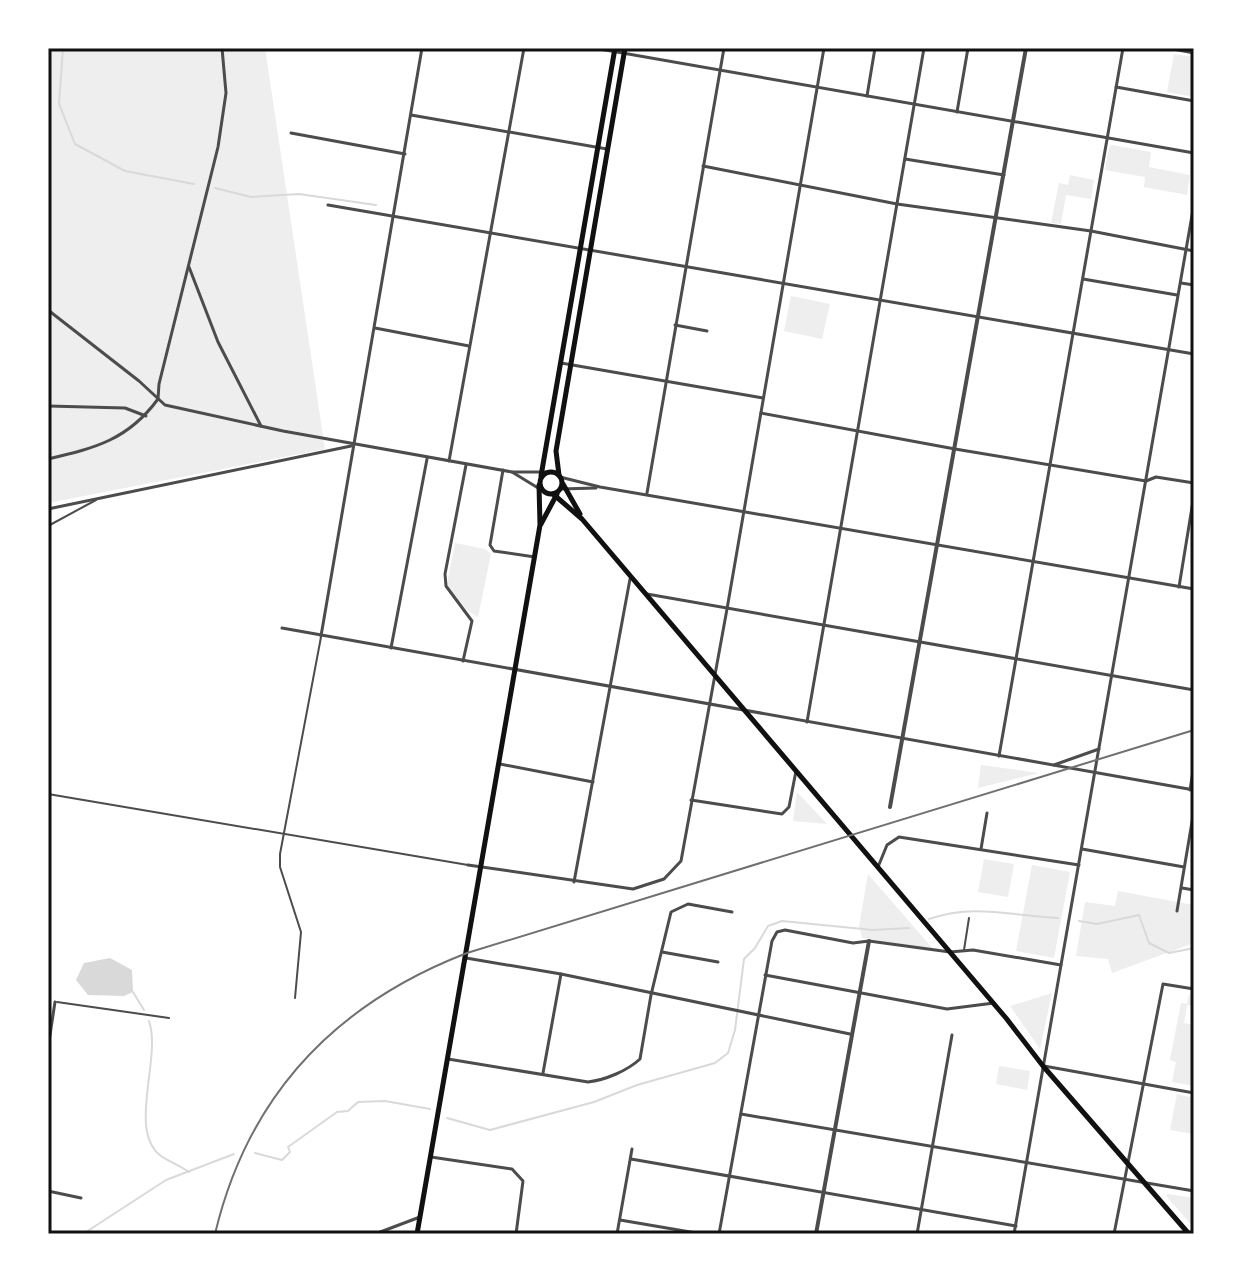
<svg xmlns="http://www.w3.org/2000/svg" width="1242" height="1282" viewBox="0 0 1242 1282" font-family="'Varela Round',sans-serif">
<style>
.green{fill:#eee}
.water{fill:#d9d9d9}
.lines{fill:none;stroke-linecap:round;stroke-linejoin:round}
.stream{stroke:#d9d9d9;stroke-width:2}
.service{stroke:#4c4c4c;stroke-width:2}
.pedestrian{stroke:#4c4c4c;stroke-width:2}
.minor{stroke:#4c4c4c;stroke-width:3}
.tertiary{stroke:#4c4c4c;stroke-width:4}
.secondary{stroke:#111;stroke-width:5}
.rail{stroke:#707070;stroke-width:2}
.neatline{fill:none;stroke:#111;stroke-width:3}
</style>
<rect width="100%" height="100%" fill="#fff"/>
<g class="green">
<path d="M48,48H265L325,449L48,503Z"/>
<path d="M1174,54L1194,57V97L1167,92Z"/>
<path d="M1112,145L1151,152L1149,167L1190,175L1187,195L1144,187L1145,177L1105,170L1109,147Z"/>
<path d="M1070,175L1094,180L1091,199L1066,195L1061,224L1051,223L1059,183L1068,185Z"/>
<path d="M791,296L830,304L822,339L784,331Z"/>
<path d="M455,543L485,549L491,554L478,617C464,611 456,596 447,584Z"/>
<path d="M981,765L1039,773L978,788Z"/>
<path d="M797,792L827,824L793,821Z"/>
<path d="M984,859L1014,864L1008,897L978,892Z"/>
<path d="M1032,865L1070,872L1054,958L1016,951Z"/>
<path d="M868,874L933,949L862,938L859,926Z"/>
<path d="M1118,891L1194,905V943L1112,973L1108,959L1076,956L1085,902L1115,906Z"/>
<path d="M1052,993L1040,1049L1010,1006Z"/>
<path d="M1189,995L1194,996V1006L1187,1005L1184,1023L1194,1025V1086L1172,1082L1176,1062L1170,1060L1181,1003L1187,1004Z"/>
<path d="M999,1066L1030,1071L1027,1090L996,1084Z"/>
<path d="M1177,1094L1194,1098V1134L1170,1130Z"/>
<path d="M1168,1194L1194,1198V1228L1166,1196Z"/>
</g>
<path class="water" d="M110,958L132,970L133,992L124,996L88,995L76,980L84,963Z"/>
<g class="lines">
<g class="stream">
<path d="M63,48L59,104L75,144L125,171L194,184"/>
<path d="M215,188L251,197L299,194L376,205"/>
<path d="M929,919C975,903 1011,916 1058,918"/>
<path d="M1079,921L1097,924L1139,915L1149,943L1169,953L1194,948"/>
<path d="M133,992L144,1010"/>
<path d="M149,1021C162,1057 127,1131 161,1156C168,1161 181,1166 189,1172"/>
<path d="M447,1118L490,1130L594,1102L637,1085L715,1063L728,1053L735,1030L744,959L755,948L768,926L782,921L873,930L909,928"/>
<path d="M255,1153L282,1160L290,1152L288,1147L337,1112L348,1111L358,1102L385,1101L430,1109"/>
<path d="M83,1234L166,1180L234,1154"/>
</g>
<g class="service">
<path d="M48,526L96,500"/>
<path d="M48,794L468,865"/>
<path d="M295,998L301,932L280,867V854L321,637"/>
<path d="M57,1002L169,1018"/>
</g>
<path class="pedestrian" d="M964,950L969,918"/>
<g class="minor">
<path d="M594,48L1194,153"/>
<path d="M1168,48L1194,53"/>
<path d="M1116,87L1194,101"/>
<path d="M867,96L875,48"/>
<path d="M957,112L968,48"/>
<path d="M411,115L607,149"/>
<path d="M291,133L405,154"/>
<path d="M905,159L1004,175"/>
<path d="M703,166L897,204L1091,231L1194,251"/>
<path d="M328,205C617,253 905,306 1194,354"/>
<path d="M189,267L218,342L261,426"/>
<path d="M1083,279L1177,295"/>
<path d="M1181,283L1194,285"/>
<path d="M48,310L139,381L165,405L283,431L512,472H548"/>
<path d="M675,325L707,331"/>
<path d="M375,328L469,346"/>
<path d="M561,363L763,398"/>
<path d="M158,399L159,384L218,147L226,93L222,48"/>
<path d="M48,406L125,408L146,416"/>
<path d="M761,413L955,449L1146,481L1156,477L1194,483"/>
<path d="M48,459C95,448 128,440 158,399"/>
<path d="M449,461L524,48"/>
<path d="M503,470L490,545L494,551L535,557"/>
<path d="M512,472L543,491"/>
<path d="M560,477L600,487L1194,589"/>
<path d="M560,489L596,488"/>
<path d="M647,493L724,48"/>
<path d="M48,509L351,446"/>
<path d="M1179,587L1194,495"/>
<path d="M647,594L1194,690"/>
<path d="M282,628L1194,790"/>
<path d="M321,636L422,48"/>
<path d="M391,648L427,459"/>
<path d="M463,661L472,621L446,586L445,574L466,465"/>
<path d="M807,722L924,48"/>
<path d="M999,756L1123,48"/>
<path d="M500,764L593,782"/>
<path d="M1054,765L1099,749"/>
<path d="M1190,790L1194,765"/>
<path d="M691,800L782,814L789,807L796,771"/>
<path d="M981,849L987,813"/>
<path d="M1082,849L1184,867"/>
<path d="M468,865L633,889L664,879L681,861L727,609L824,48"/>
<path d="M878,867L887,845L899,837L1079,865"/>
<path d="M574,882L630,579"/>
<path d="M1182,888L1194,890"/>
<path d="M1177,911L1194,810"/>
<path d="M662,952L718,962"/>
<path d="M466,958L561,974L850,1034"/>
<path d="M765,975L947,1009L994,1003"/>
<path d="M48,1048L55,1002"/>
<path d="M448,1059L588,1082C605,1080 627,1071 640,1059L651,995L671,912L688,904L732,912"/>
<path d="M1044,1066L1194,1093"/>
<path d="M543,1073L561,974"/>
<path d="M741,1114L1194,1191"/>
<path d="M431,1157L512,1169L523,1181L516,1234"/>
<path d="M631,1159L1016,1226"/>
<path d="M48,1191L81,1198"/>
<path d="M620,1220L702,1234"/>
<path d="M375,1234L420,1217"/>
<path d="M617,1234L632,1149"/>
<path d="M719,1234L772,941L777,932L785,930L853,943L869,941L950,952L973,950L1061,965"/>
<path d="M917,1234L952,1035"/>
<path d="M1014,1234L1194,204"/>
<path d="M1114,1234L1163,984L1194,989"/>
</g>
<g class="tertiary">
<path d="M890,807L1026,48"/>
<path d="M816,1234L869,941"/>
</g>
<g class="secondary">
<circle cx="551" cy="483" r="11"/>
<path d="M559,475L556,451L625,48"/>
<path d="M541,476L615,48"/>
<path d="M563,484L580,514"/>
<path d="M553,494L582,519L1006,1018L1043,1066L1189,1234"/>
<path d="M541,524L557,494"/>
<path d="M417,1234L540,525L539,485"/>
</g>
<path class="rail" d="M215,1234C248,1095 335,1004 467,953L1194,730"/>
</g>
<rect width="1242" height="1282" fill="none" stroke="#ffffff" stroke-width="100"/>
<rect x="50" y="50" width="1142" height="1182" class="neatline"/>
</svg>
